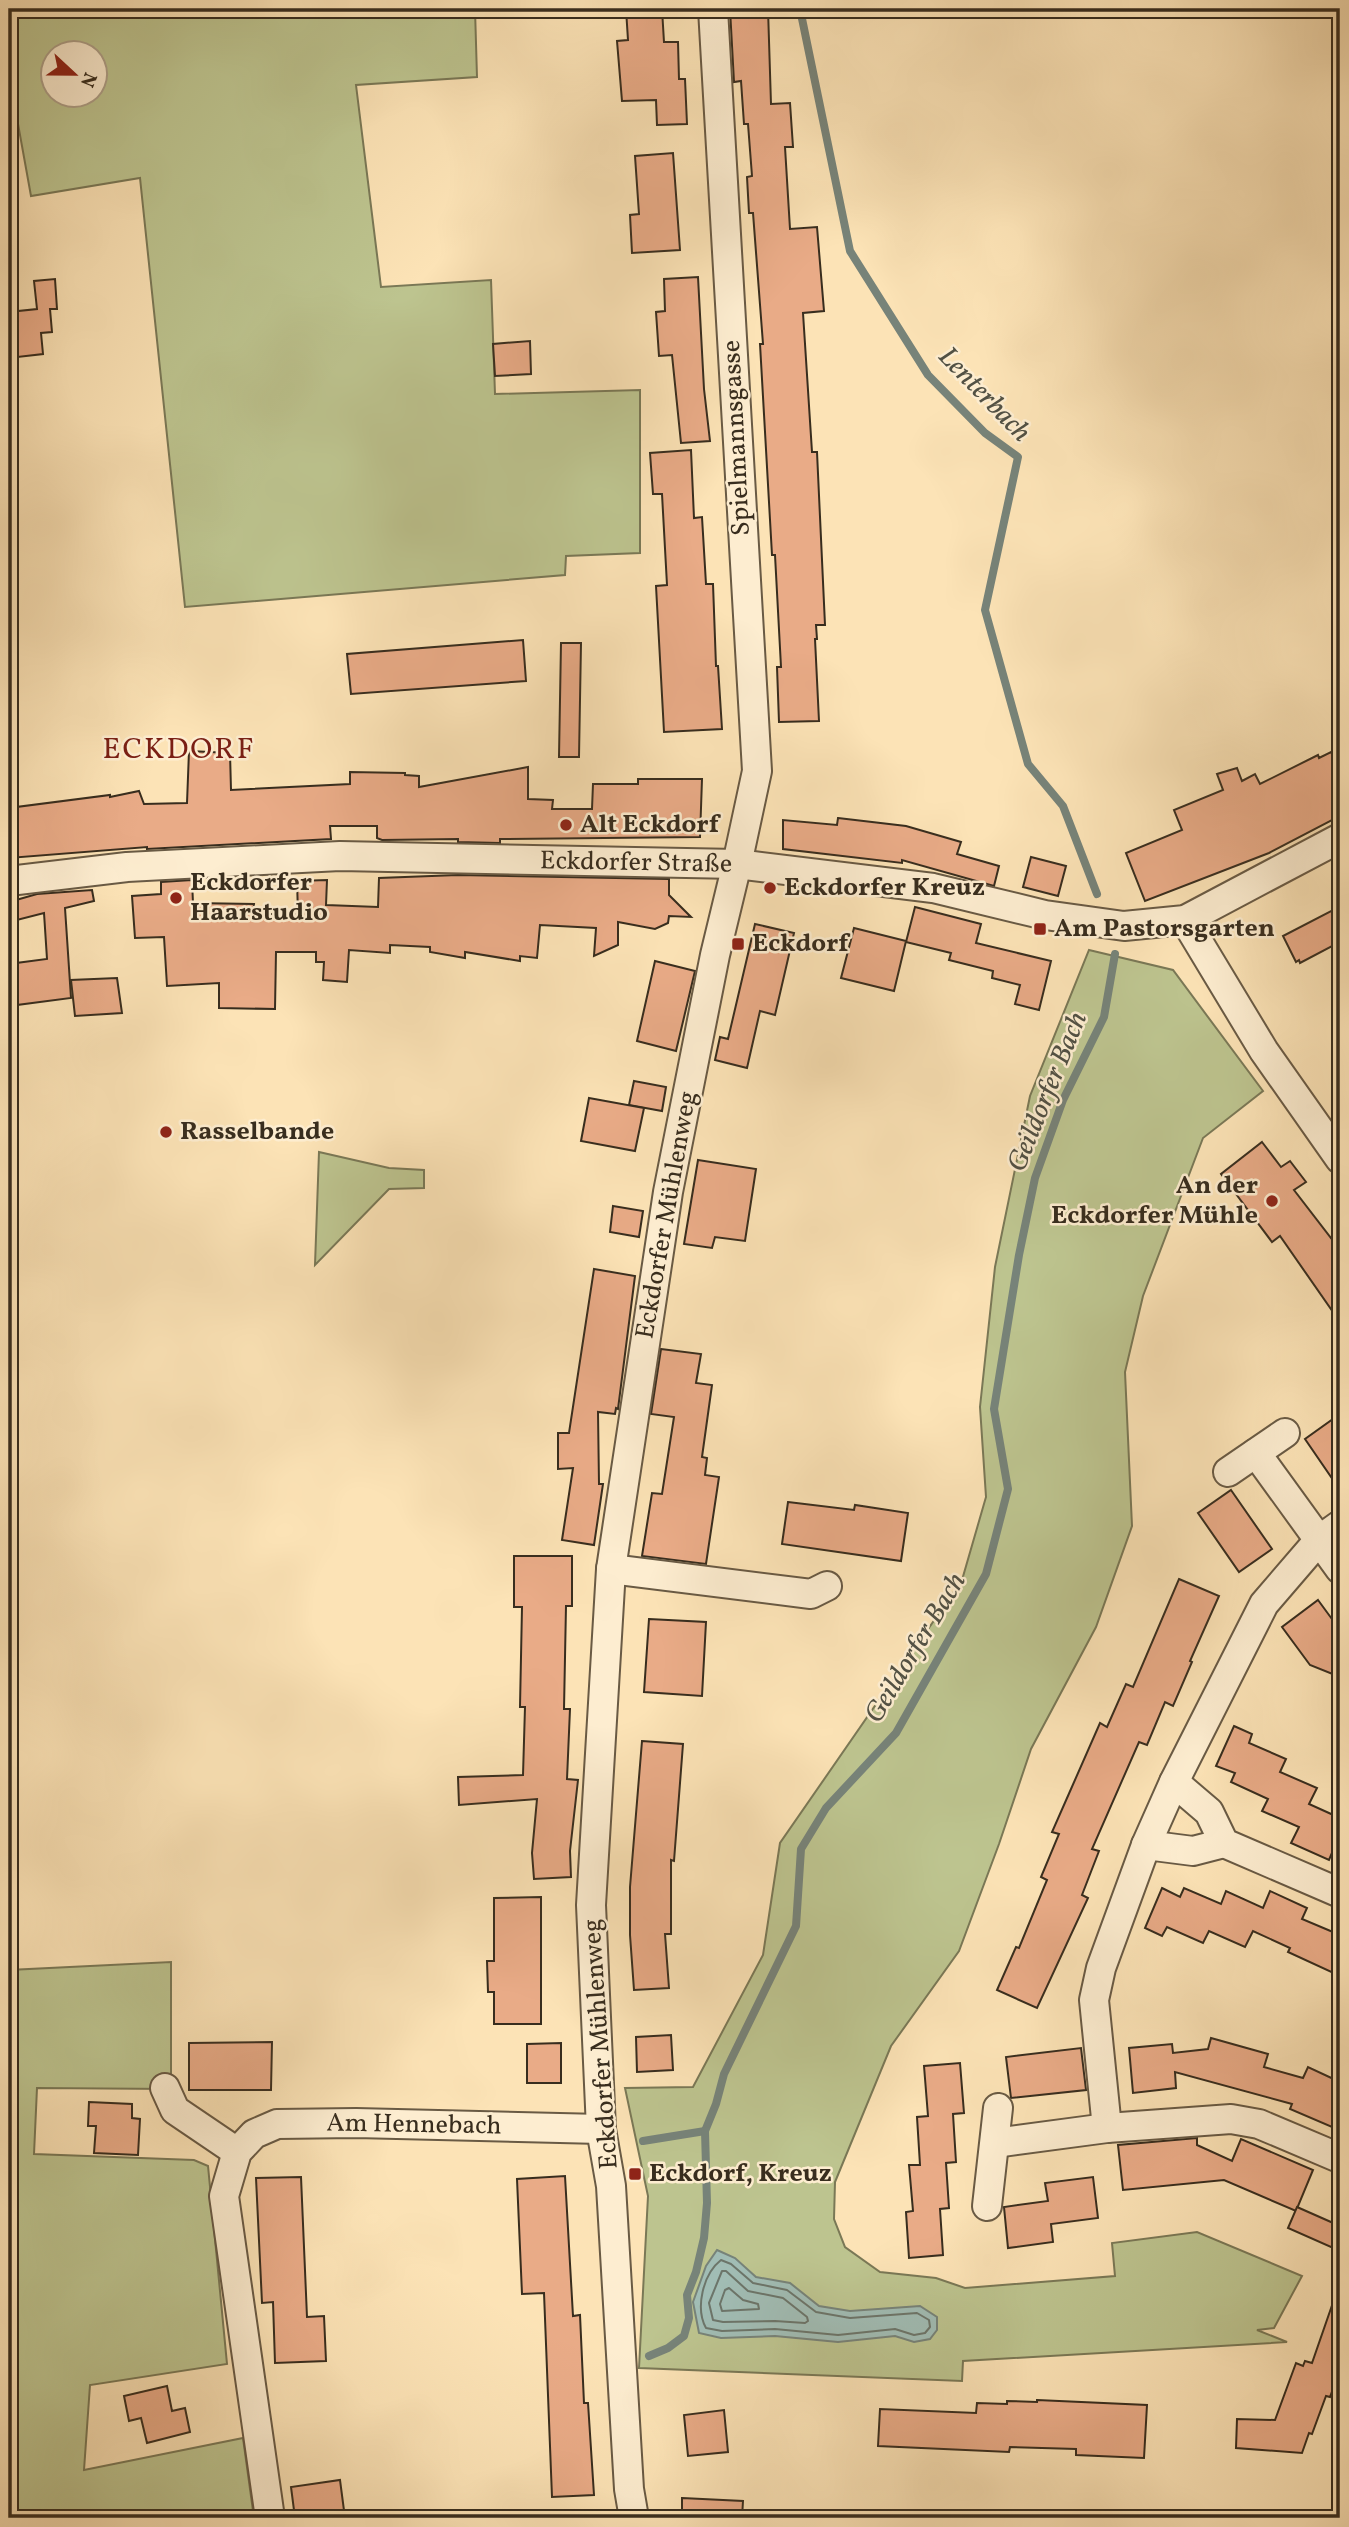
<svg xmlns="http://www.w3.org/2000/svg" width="1349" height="2527" viewBox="0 0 1349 2527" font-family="Vollkorn,serif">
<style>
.green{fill:#bdc48f;stroke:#7a7856;stroke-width:2;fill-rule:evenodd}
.water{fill:#a1bdb5;stroke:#778379;stroke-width:2}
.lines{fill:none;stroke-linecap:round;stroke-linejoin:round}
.shore{stroke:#6c756a;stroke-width:2}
.stream{stroke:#778379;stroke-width:8}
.building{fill:#e9ab87;stroke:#382d1e;stroke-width:2}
.minor-casing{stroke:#695a44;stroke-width:32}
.minor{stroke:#fdedd0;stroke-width:28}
.poi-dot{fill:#8f2418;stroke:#fdedd0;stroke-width:2.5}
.labels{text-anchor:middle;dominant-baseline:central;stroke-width:5;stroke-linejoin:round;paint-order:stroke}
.street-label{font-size:26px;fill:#382d1e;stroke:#fdedd0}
.poi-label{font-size:26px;font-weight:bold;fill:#382d1e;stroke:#fdedd0;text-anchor:start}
.water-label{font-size:28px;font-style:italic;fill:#525144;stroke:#fdedd0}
.quarter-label{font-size:30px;letter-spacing:2px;fill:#7a1f14;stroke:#fdedd0}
</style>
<rect width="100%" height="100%" fill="#fce3b6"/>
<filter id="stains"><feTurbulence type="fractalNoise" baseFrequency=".00286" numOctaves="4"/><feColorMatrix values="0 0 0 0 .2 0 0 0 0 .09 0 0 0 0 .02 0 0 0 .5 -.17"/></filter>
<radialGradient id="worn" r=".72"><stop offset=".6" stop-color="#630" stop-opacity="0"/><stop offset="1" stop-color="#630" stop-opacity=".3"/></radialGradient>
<g class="green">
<path d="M9,9H475L477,77L356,85L381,287L491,280L495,394L640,390V553L566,556L565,575L185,607L140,178L31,196L9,74ZM52,52H94V94H52Z"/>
<path d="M1089,950L1173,970L1263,1091L1203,1138L1143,1296L1125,1372L1132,1526L1096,1627L1031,1749L999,1844L959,1951L891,2046L835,2182L834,2219L845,2247L880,2272L936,2278L965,2288L1115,2276L1112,2243L1197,2232L1302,2276L1274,2328L1257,2330L1287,2342L963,2361L962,2381L639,2368L648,2196L625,2088L693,2087L763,1955L780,1843L962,1580L986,1497L980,1407L995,1267L1030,1096Z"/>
<path d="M319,1152L389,1168L424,1170V1188L389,1189L315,1265Z"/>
<path d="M171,1962V2089L37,2088L34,2154L194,2160L208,2166L227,2364L90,2385L84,2470L243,2438L254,2518H9V1970Z"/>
</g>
<path class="water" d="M717,2250L735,2258L756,2277L790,2283L819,2306L850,2311L920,2306L937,2317V2330L930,2339L914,2342L895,2336L838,2342L775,2336L721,2338L699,2333L693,2302L706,2266Z"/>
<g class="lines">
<g class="shore">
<path d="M721,2260L731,2264L753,2283L787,2290L816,2312L850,2318L917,2313L929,2320L930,2327L925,2333L914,2335L895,2329L838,2335L775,2329L722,2331L706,2328C695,2308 703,2274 721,2260Z"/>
<path d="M722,2271H726L748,2291L783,2298L807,2317L808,2321L805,2323L775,2321L723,2322L713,2320L709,2303Z"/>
<path d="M729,2288L743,2300L758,2304L759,2309L722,2311L720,2304L725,2290Z"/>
</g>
<g class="stream">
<path d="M800,9L850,251L928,375L985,433L1018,457L985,610L1028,764L1063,806L1097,894"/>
<path d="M643,2141L705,2131"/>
<path d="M649,2356L668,2348L684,2336L689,2318L687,2295L696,2272L704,2238L707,2203L705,2131L716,2104L724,2074L796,1926L801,1849L826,1808L896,1733L986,1574L1008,1489L994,1409L1019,1255L1035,1178L1063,1100L1104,1017L1115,954"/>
</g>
</g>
<g class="building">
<path d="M626,9H662L664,42H678L679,79H685L687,124L657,125L656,100L622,101L617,41L628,40Z"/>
<path d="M730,9H768L771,104L790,103L793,147H785L790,229L817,227L824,311L803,313L812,452H817L825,625H816L817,639H815L819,721L779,722L777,667H781L775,555H772L760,344H763L753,213H749L747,177L752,176L748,124H744L741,81L734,82Z"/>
<path d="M673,153L680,250L632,253L630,215L639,214L635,156Z"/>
<path d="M698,277L704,389L710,441L681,443L672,355L659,356L656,312L665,311L664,279Z"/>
<path d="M55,279L57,309H50L52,332L41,333L43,354L9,358V312L37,309L34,281Z"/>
<path d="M530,341L531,374L495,376L493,344Z"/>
<path d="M691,450L694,518L702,517L706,584H713L716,666H718L722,729L664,732L656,586L667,585L662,494H653L650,453Z"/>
<path d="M523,640L526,681L351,694L347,654Z"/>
<path d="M561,643H581L579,757H559Z"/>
<path d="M189,751L230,753L231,790L350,784V772L405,773V775L419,776V787L528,767V799L553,800L552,809H592L593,784H638V779H702L700,837L500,839V843L458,842V839L382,840L377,838V826H330L331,839L147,849V847L9,858V808L110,795V797L139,791L144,804L187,803Z"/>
<path d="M1331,752L1340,770V816L1269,853L1145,901L1126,853L1182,830L1174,810L1223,790L1217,774L1237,768L1242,781L1255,774L1260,784L1318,755L1319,758Z"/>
<path d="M838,818L906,826L961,842L957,854L999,866L994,886L902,860V863L783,849V820L837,825Z"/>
<path d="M1031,857L1066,866L1058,896L1023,887Z"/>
<path d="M458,875L669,879V895L691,917L669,916L668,923L655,929L618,922V945L594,956L596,928L540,925L537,958L520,956V961L465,952V958L430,952V947L390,945V953L349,950L347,982L323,980L324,962H316V952H276L275,1009L219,1008V983L167,986L164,937L135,938L132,896L161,894V882L192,880L193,903L254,904L253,914H298L297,881L327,880L326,905L378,907L379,878Z"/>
<path d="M92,890L94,901L65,908L71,998L9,1006V964L47,959L44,913L9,922V902L37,894Z"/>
<path d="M915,907L981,924L976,943L1051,961L1039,1010L1015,1004L1020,985L992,978L993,971L949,960L951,953L906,942Z"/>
<path d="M1333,910L1340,925V942L1300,963L1299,960L1296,962L1283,936Z"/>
<path d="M755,924L794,933L775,1015L760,1011L747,1068L715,1060L720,1037L728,1039Z"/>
<path d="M854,928L906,941L894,991L841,978Z"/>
<path d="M655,961L695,971L676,1051L637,1041Z"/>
<path d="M117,978L122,1013L75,1016L71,980Z"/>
<path d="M634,1081L666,1087L662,1111L629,1105Z"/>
<path d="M589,1098L644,1108L635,1151L581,1141Z"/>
<path d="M1262,1142L1281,1167L1290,1161L1306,1182L1294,1190L1331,1238L1340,1231V1322L1280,1236L1272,1242L1221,1174Z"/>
<path d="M698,1160L756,1169L745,1241L715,1237L712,1248L684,1244Z"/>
<path d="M613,1206L643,1211L639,1237L610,1232Z"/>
<path d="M594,1269L635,1276L618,1409L616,1408L615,1414L598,1412L599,1484H603L594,1545L562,1540L573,1468L558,1469V1433H569Z"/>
<path d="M661,1349L701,1354L696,1383L712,1385L702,1457L707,1458L705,1475L719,1477L706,1564L642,1556L652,1493L662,1494L674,1417L651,1414Z"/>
<path d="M1340,1414V1490L1305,1439Z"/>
<path d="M1231,1490L1272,1549L1239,1572L1198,1513Z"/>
<path d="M788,1502L854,1510L855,1505L908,1513L901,1561L782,1544Z"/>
<path d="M514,1556H572V1606H566L564,1709H570L567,1779L578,1780L570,1851L571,1877L534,1879L532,1853L537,1799L459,1805L458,1777L523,1775L525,1707H520L522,1607H514Z"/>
<path d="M1179,1579L1219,1596L1190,1661L1192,1662L1173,1706L1165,1702L1147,1745L1139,1742L1092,1849L1099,1851L1082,1895L1088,1898L1037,2008L997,1990L1016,1947L1019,1948L1047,1880L1041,1877L1059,1834L1052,1832L1071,1789L1100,1723L1107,1727L1126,1684L1133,1687Z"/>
<path d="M1318,1600L1340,1630V1677L1310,1665L1282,1627Z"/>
<path d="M649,1619L706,1622L702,1696L644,1692Z"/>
<path d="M1234,1726L1252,1734L1249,1743L1286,1759L1280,1772L1317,1788L1309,1804L1340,1818V1834L1329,1860L1291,1843L1299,1827L1262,1811L1268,1799L1231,1782L1235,1773L1216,1766Z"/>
<path d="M642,1741L683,1744L674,1861L671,1860V1934H665L669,1988L634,1990L630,1935V1887Z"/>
<path d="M1162,1888L1180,1897L1184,1888L1221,1904L1226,1891L1263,1908L1270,1891L1307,1908L1302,1919L1340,1935V1976L1288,1952L1290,1948L1253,1931L1245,1947L1209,1931L1203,1943L1167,1927L1162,1936L1145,1928Z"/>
<path d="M541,1897V2024H494V1992H488L487,1961H494V1898Z"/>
<path d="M671,2035L673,2070L637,2072L636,2037Z"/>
<path d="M1211,2038L1268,2054L1264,2067L1303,2078L1308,2067L1340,2082V2109L1332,2127L1290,2109L1292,2104L1175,2072L1176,2088L1133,2093L1129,2048L1172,2044L1173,2053L1208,2049Z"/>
<path d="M272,2042L271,2090H189V2043Z"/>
<path d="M561,2043V2083H527V2044Z"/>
<path d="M1081,2048L1086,2090L1011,2098L1006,2057Z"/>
<path d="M960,2063L964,2113L953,2114L956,2162L946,2163L949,2208L940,2209L943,2255L909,2258L906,2212L913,2211L909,2165H920L917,2117L928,2116L924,2066Z"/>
<path d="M89,2102L132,2104V2118L140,2119L138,2155L94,2153L96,2126H88Z"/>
<path d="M1197,2138V2145L1232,2161L1241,2139L1313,2170L1296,2211L1224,2180L1123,2190L1118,2145Z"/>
<path d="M565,2176L573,2316L580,2315L584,2403H588L594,2495L552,2497L544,2293L522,2294L517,2179Z"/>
<path d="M301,2177L307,2317L324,2316L326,2361L275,2363L273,2302L262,2303L256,2178Z"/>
<path d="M1093,2177L1098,2218L1051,2224L1053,2242L1008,2248L1004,2207L1048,2201L1045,2183Z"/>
<path d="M1297,2207L1340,2226V2251L1288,2228Z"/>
<path d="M1337,2291L1340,2292V2370L1330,2397L1326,2396L1312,2434L1309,2433L1302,2453L1236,2448L1237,2419L1275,2420L1296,2363L1303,2366L1305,2361L1312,2363Z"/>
<path d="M167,2386L172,2411L185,2408L190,2432L147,2443L141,2418L129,2421L124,2396Z"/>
<path d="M1037,2400L1147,2405L1144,2458L1076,2455V2449L1010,2447L1009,2452L878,2446L880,2409L976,2413L977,2403L1007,2404V2401L1037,2402Z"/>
<path d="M724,2410L728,2452L688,2456L684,2415Z"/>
<path d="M340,2480L345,2518H295L291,2487Z"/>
<path d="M682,2498L743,2501L742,2518H682Z"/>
</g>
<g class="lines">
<g class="minor-casing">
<g id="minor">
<path d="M9,881L127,867L340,856L737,864L933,888L1045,915L1124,926L1185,920L1340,838"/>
<path d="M1185,920L1264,1051L1340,1159"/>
<path d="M1256,1453L1340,1569"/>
<path d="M1228,1472L1285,1433"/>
<path d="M611,1569L811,1594L827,1586"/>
<path d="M1174,1782L1209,1812L1224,1843L1340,1893"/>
<path d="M1146,1845L1193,1851L1224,1843"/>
<path d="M165,2088L175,2110L237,2152"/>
<path d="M1107,2128L1094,2000L1101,1968L1146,1845L1174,1782L1264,1604L1319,1540L1340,1525"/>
<path d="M995,2143L1107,2128L1231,2119L1259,2124L1337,2157"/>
<path d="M987,2206L998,2108"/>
<path d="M270,2518L224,2196L237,2152L254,2134L277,2124L356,2123L601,2129"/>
<path d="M634,2518L629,2489L611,2186L601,2129L591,1905L611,1569L668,1192L715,955L737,864L757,771L713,9"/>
</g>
</g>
<use href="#minor" class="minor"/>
</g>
<g class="poi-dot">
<circle cx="566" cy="825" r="7"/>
<circle cx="770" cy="888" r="7"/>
<circle cx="176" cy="898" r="7"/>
<rect x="1033" y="922" width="14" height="14" rx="3.5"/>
<rect x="731" y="937" width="14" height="14" rx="3.5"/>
<circle cx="166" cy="1132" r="7"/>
<circle cx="1272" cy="1201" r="7"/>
<rect x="628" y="2167" width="14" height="14" rx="3.5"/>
</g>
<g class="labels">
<g class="street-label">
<text transform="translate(737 438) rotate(-93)">Spielmannsgasse</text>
<text transform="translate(636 863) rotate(1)">Eckdorfer Straße</text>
<text transform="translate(667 1215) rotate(-80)">Eckdorfer Mühlenweg</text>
<text transform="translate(601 2044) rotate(-94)">Eckdorfer Mühlenweg</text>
<text transform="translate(414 2125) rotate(1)">Am Hennebach</text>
</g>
<g class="poi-label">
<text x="580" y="825">Alt Eckdorf</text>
<text x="190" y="883">Eckdorfer<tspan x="190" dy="30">Haarstudio</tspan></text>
<text x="784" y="888">Eckdorfer Kreuz</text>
<text x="1054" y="929">Am Pastorsgarten</text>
<text x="752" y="944">Eckdorf</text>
<text x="180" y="1132">Rasselbande</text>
<text x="1258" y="1186" text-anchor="end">An der<tspan x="1258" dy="30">Eckdorfer Mühle</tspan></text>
<text x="649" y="2174">Eckdorf, Kreuz</text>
</g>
<g class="water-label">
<text transform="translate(984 395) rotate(46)">Lenterbach</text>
<text transform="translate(1048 1092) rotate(-68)">Geildorfer Bach</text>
<text transform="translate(916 1648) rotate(-59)">Geildorfer Bach</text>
</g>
<g class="quarter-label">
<text x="179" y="750">ECKDORF</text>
</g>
</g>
<rect width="1349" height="2527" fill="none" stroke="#fce3b6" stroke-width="35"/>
<rect x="10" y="10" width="1328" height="2506" fill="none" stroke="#382d1e" stroke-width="3.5"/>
<rect x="18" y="18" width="1314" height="2492" fill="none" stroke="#382d1e" stroke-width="2"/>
<g transform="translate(74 74) rotate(112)"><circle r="33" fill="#fdedd0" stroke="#aea089" stroke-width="2"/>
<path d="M0-5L12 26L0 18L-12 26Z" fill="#8f2418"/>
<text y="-10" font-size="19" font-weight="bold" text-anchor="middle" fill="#382d1e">N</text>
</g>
<rect width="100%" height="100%" filter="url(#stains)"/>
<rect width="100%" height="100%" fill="url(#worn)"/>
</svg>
